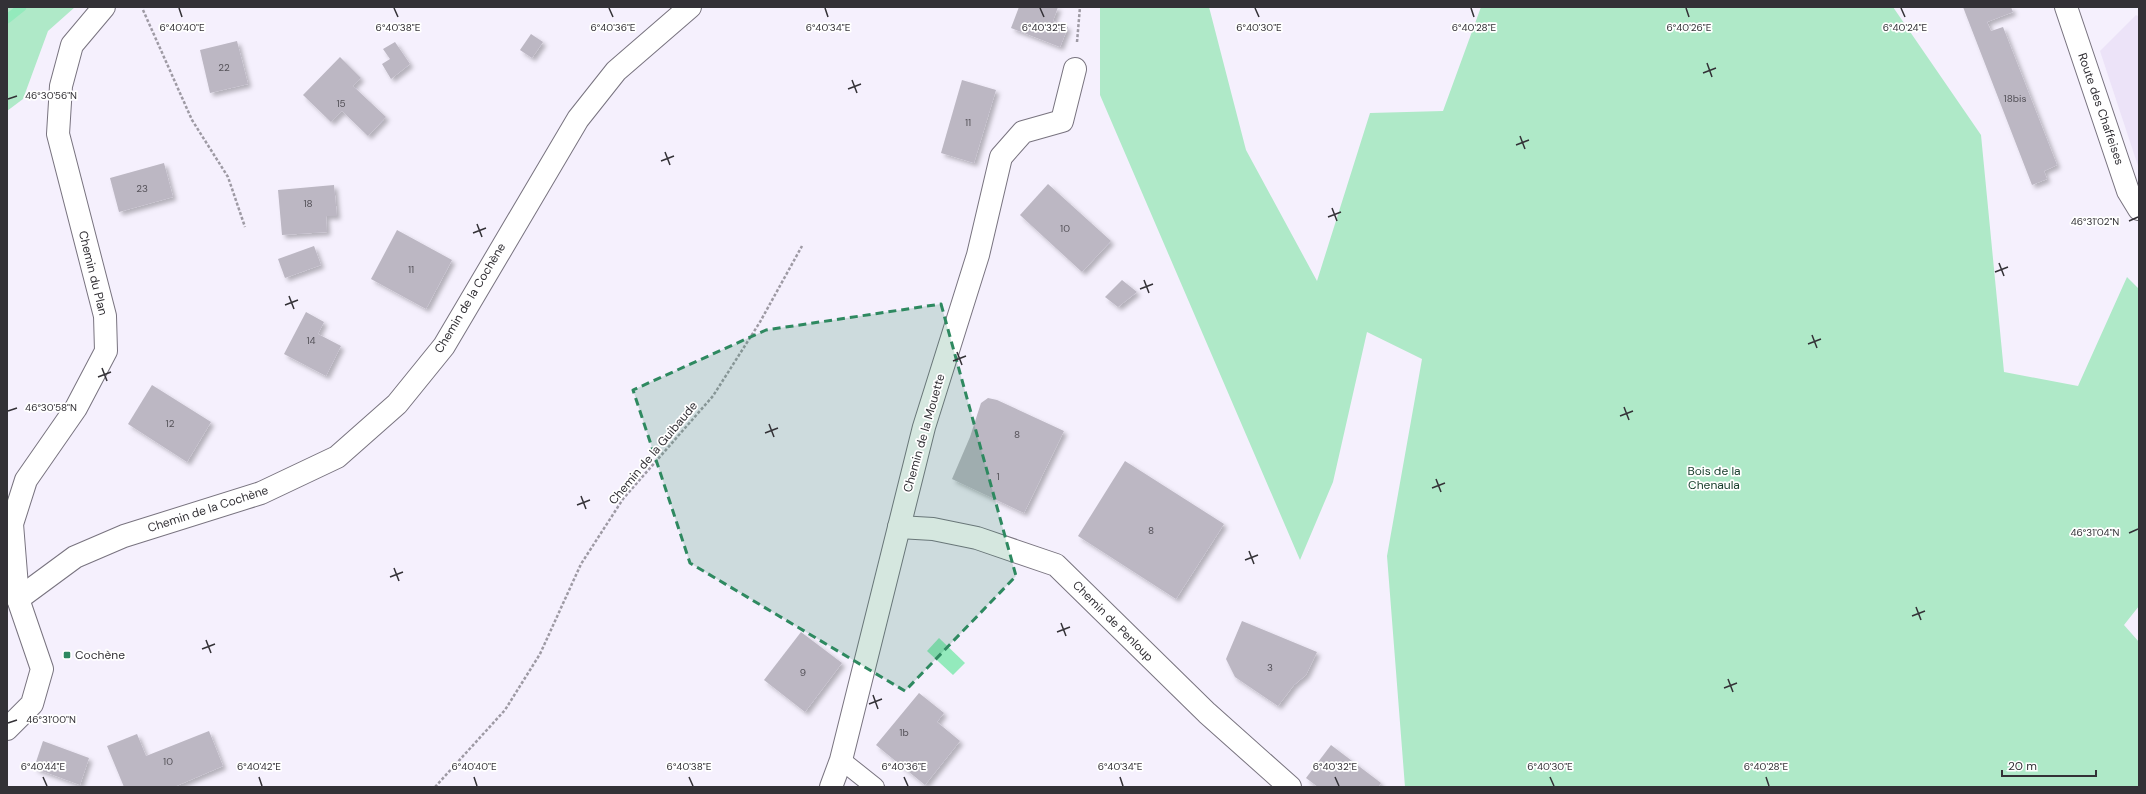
<svg xmlns="http://www.w3.org/2000/svg" width="2146" height="794" viewBox="0 0 2146 794" font-family="'DM Sans',sans-serif">
<style>
.built{fill:#ece3f8}
.green{fill:#afe9c8}
.water{fill:#93eabc}
.lines{fill:none;stroke-linecap:round;stroke-linejoin:round}
.stream{stroke:#93eabc;stroke-width:9}
.building{fill:#bcb7c3;filter:url(#shadow)}
.service-casing{stroke:#78737f;stroke-width:20}
.minor-casing{stroke:#78737f;stroke-width:24}
.path{stroke:#9e9aa4;stroke-width:2.5;stroke-dasharray:3 2;stroke-linecap:butt}
.service{stroke:#fff;stroke-width:18}
.minor{stroke:#fff;stroke-width:22}
.marked{fill:#2e8960;fill-opacity:0.2;stroke:#2e8960;stroke-width:3;stroke-dasharray:8 5;stroke-linejoin:round}
.ticks{fill:none;stroke:#333136;stroke-width:1.5}
.poi-dot{fill:#2e8960;stroke:#fff;stroke-width:1.5}
.labels{text-anchor:middle;dominant-baseline:central;stroke-width:3.5;stroke-linejoin:round;paint-order:stroke}
.number-label{font-size:10px;fill:#555259}
.street-label{font-size:12px;fill:#333136;stroke:#fff}
.park-label{font-size:12px;fill:#153b29;stroke:#fff}
.poi-label{font-size:12px;fill:#333136;stroke:#fff;text-anchor:start}
.ticks-label{font-size:10px;text-anchor:middle;fill:#333136;stroke:#fff;stroke-width:3.5;stroke-linejoin:round;paint-order:stroke}
</style>
<defs>
<filter id="shadow"><feDropShadow dx="3.5" dy="3.5" stdDeviation="2" flood-color="#0004"/></filter>
</defs>
<rect width="100%" height="100%" fill="#f5f0fd"/>
<path class="built" d="M2136,15L2139,17V169L2100,51Z"/>
<g class="green">
<path d="M7,7H75L48,31L23,99L7,111Z"/>
<path d="M1100,7H1209L1246,150L1317,281L1370,113L1443,111L1481,7H1893L1981,135L2004,372L2078,386L2127,277L2139,289V606L2124,625L2139,642V787H1405L1387,556L1422,359L1367,332L1333,482L1300,560L1100,95Z"/>
</g>
<path class="water" d="M939,638L965,663L953,675L927,651Z"/>
<g class="lines">
<path class="stream" d="M7,19L22,7"/>
</g>
<g class="building">
<path d="M1019,7H1058L1053,21L1068,27L1060,47L1011,28Z"/>
<path d="M1963,7H2011L2013,12L1987,22L1991,31L2003,27L2057,165L2044,171L2047,179L2032,185Z"/>
<path d="M531,34L543,42L532,58L520,50Z"/>
<path d="M237,41L248,84L210,93L200,50Z"/>
<path d="M395,42L410,64L391,79L382,64L390,59L383,49Z"/>
<path d="M340,57L361,78L353,86L386,117L368,136L342,111L331,122L303,95Z"/>
<path d="M962,80L996,90L974,163L941,153Z"/>
<path d="M164,163L173,197L119,212L110,178Z"/>
<path d="M1048,184L1111,241L1082,272L1020,215Z"/>
<path d="M334,185L337,216H326L327,232L282,235L278,190Z"/>
<path d="M397,230L452,260L426,309L371,279Z"/>
<path d="M314,246L321,265L285,278L278,259Z"/>
<path d="M1122,280L1137,292L1118,307L1105,297Z"/>
<path d="M306,312L324,322L318,334L341,346L326,376L284,354Z"/>
<path d="M152,385L211,422L187,462L128,424Z"/>
<path d="M988,398L997,400L1064,431L1024,513L952,479L970,437L981,403Z"/>
<path d="M1125,461L1224,524L1176,599L1078,536Z"/>
<path d="M1242,621L1317,652L1306,675L1294,685L1278,706L1235,677L1226,659Z"/>
<path d="M801,632L842,663L805,712L764,680Z"/>
<path d="M919,693L944,713L937,722L960,741L925,785L876,745Z"/>
<path d="M209,731L223,766L174,787H124L107,746L137,734L146,756Z"/>
<path d="M43,741L89,758L80,785L34,768Z"/>
<path d="M1331,745L1381,783L1378,787H1318L1306,778Z"/>
</g>
<g class="lines">
<g class="service-casing">
<path id="service" d="M841,760L875,787"/>
</g>
<g class="minor-casing">
<g id="minor">
<path d="M2066,7L2128,191L2139,209"/>
<path d="M899,527L933,529L977,538L1056,565L1207,713L1290,787"/>
<path d="M18,599L75,557L124,536L261,493L337,457L397,404L444,346L578,119L616,71L690,7"/>
<path d="M7,729L32,704L42,669L18,599L12,524L26,480L76,408L106,351L105,316L58,134L61,86L72,45L104,7"/>
<path d="M831,787L841,760L924,427L978,255L1001,157L1023,132L1062,121L1075,69"/>
</g>
</g>
<g class="path">
<path d="M143,10L192,120L228,177L245,227"/>
<path d="M1077,42L1080,7"/>
<path d="M435,787L505,710L540,654L581,564L623,499L713,396L760,322L802,246"/>
</g>
<use href="#service" class="service"/>
<use href="#minor" class="minor"/>
</g>
<path class="marked" d="M941,304L1016,576L905,691L690,563L633,390L766,330Z"/>
<path class="ticks" d="M179,8L182,17M394,8L398,17M609,8L613,17M825,8L828,17M1040,8L1044,17M1255,8L1259,17M1471,8L1474,17M1686,8L1689,17M1901,8L1905,17M1707,63L1712,77M1703,73L1716,68M852,80L857,93M848,89L861,84M8,99L17,96M1520,136L1525,149M1516,145L1529,140M665,152L670,165M661,161L674,156M1332,208L1337,221M1328,217L1341,212M2129,221L2138,217M477,224L482,237M473,233L486,228M1999,263L2004,276M1995,272L2008,267M1144,280L1149,293M1140,289L1153,284M289,296L294,309M285,305L298,300M1812,335L1817,348M1808,344L1821,339M957,352L962,365M953,361L966,356M102,368L107,381M98,377L111,372M1624,407L1629,420M8,411L17,408M1620,416L1633,411M769,424L774,437M765,433L778,428M1436,479L1441,492M1432,488L1445,483M581,496L586,509M577,505L590,500M2129,533L2138,529M1249,551L1254,564M1245,560L1258,555M394,568L399,581M390,577L403,572M1916,607L1921,620M1912,616L1925,611M1061,623L1066,636M1057,632L1070,627M206,640L211,653M202,649L215,644M1728,679L1733,692M1724,688L1737,683M873,695L878,709M869,704L882,699M8,723L17,720M43,777L47,786M259,777L262,786M474,777L477,786M689,777L693,786M904,777L908,786M1120,777L1123,786M1335,777L1339,786M1550,777L1554,786M1766,777L1769,786"/>
<rect class="poi-dot" x="63" y="651" width="8" height="8" rx="2"/>
<g class="labels">
<g class="number-label">
<text x="224" y="67">22</text>
<text x="2015" y="98">18bis</text>
<text x="341" y="103">15</text>
<text x="968" y="122">11</text>
<text x="142" y="188">23</text>
<text x="308" y="203">18</text>
<text x="1065" y="228">10</text>
<text x="411" y="269">11</text>
<text x="311" y="340">14</text>
<text x="170" y="423">12</text>
<text x="1017" y="434">8</text>
<text x="998" y="476">1</text>
<text x="1151" y="530">8</text>
<text x="1270" y="667">3</text>
<text x="803" y="672">9</text>
<text x="904" y="732">1b</text>
<text x="168" y="761">10</text>
</g>
<g class="street-label">
<text transform="translate(2101 109) rotate(71)">Route des Chaffeises</text>
<text transform="translate(93 273) rotate(76)">Chemin du Plan</text>
<text transform="translate(470 298) rotate(-59)">Chemin de la Cochène</text>
<text transform="translate(924 433) rotate(-74)">Chemin de la Mouette</text>
<text transform="translate(653 453) rotate(-50)">Chemin de la Guibaude</text>
<text transform="translate(208 509) rotate(-18)">Chemin de la Cochène</text>
<text transform="translate(1113 621) rotate(45)">Chemin de Penloup</text>
</g>
<g class="park-label">
<text x="1714" y="471">Bois de la<tspan x="1714" dy="14">Chenaula</tspan></text>
</g>
<g class="poi-label">
<text x="75" y="655">Cochène</text>
</g>
</g>
<g class="ticks-label">
<text x="398" y="31">6°40'38"E</text>
<text x="828" y="31">6°40'34"E</text>
<text x="1689" y="31">6°40'26"E</text>
<text x="182" y="31">6°40'40"E</text>
<text x="613" y="31">6°40'36"E</text>
<text x="1044" y="31">6°40'32"E</text>
<text x="1259" y="31">6°40'30"E</text>
<text x="1474" y="31">6°40'28"E</text>
<text x="1905" y="31">6°40'24"E</text>
<text x="51" y="99">46°30'56"N</text>
<text x="2095" y="225">46°31'02"N</text>
<text x="51" y="411">46°30'58"N</text>
<text x="2095" y="536">46°31'04"N</text>
<text x="51" y="723">46°31'00"N</text>
<text x="43" y="770">6°40'44"E</text>
<text x="259" y="770">6°40'42"E</text>
<text x="474" y="770">6°40'40"E</text>
<text x="689" y="770">6°40'38"E</text>
<text x="904" y="770">6°40'36"E</text>
<text x="1120" y="770">6°40'34"E</text>
<text x="1335" y="770">6°40'32"E</text>
<text x="1550" y="770">6°40'30"E</text>
<text x="1766" y="770">6°40'28"E</text>
</g>
<rect width="2146" height="794" fill="none" stroke="#333136" stroke-width="16"/>
<path d="M2002 770v6h94v-6" fill="none" stroke="#333136" stroke-width="2"/>
<text x="2008" y="770" font-size="12" fill="#333136" stroke="#ffffff" stroke-width="3" paint-order="stroke">20 m</text>
</svg>
